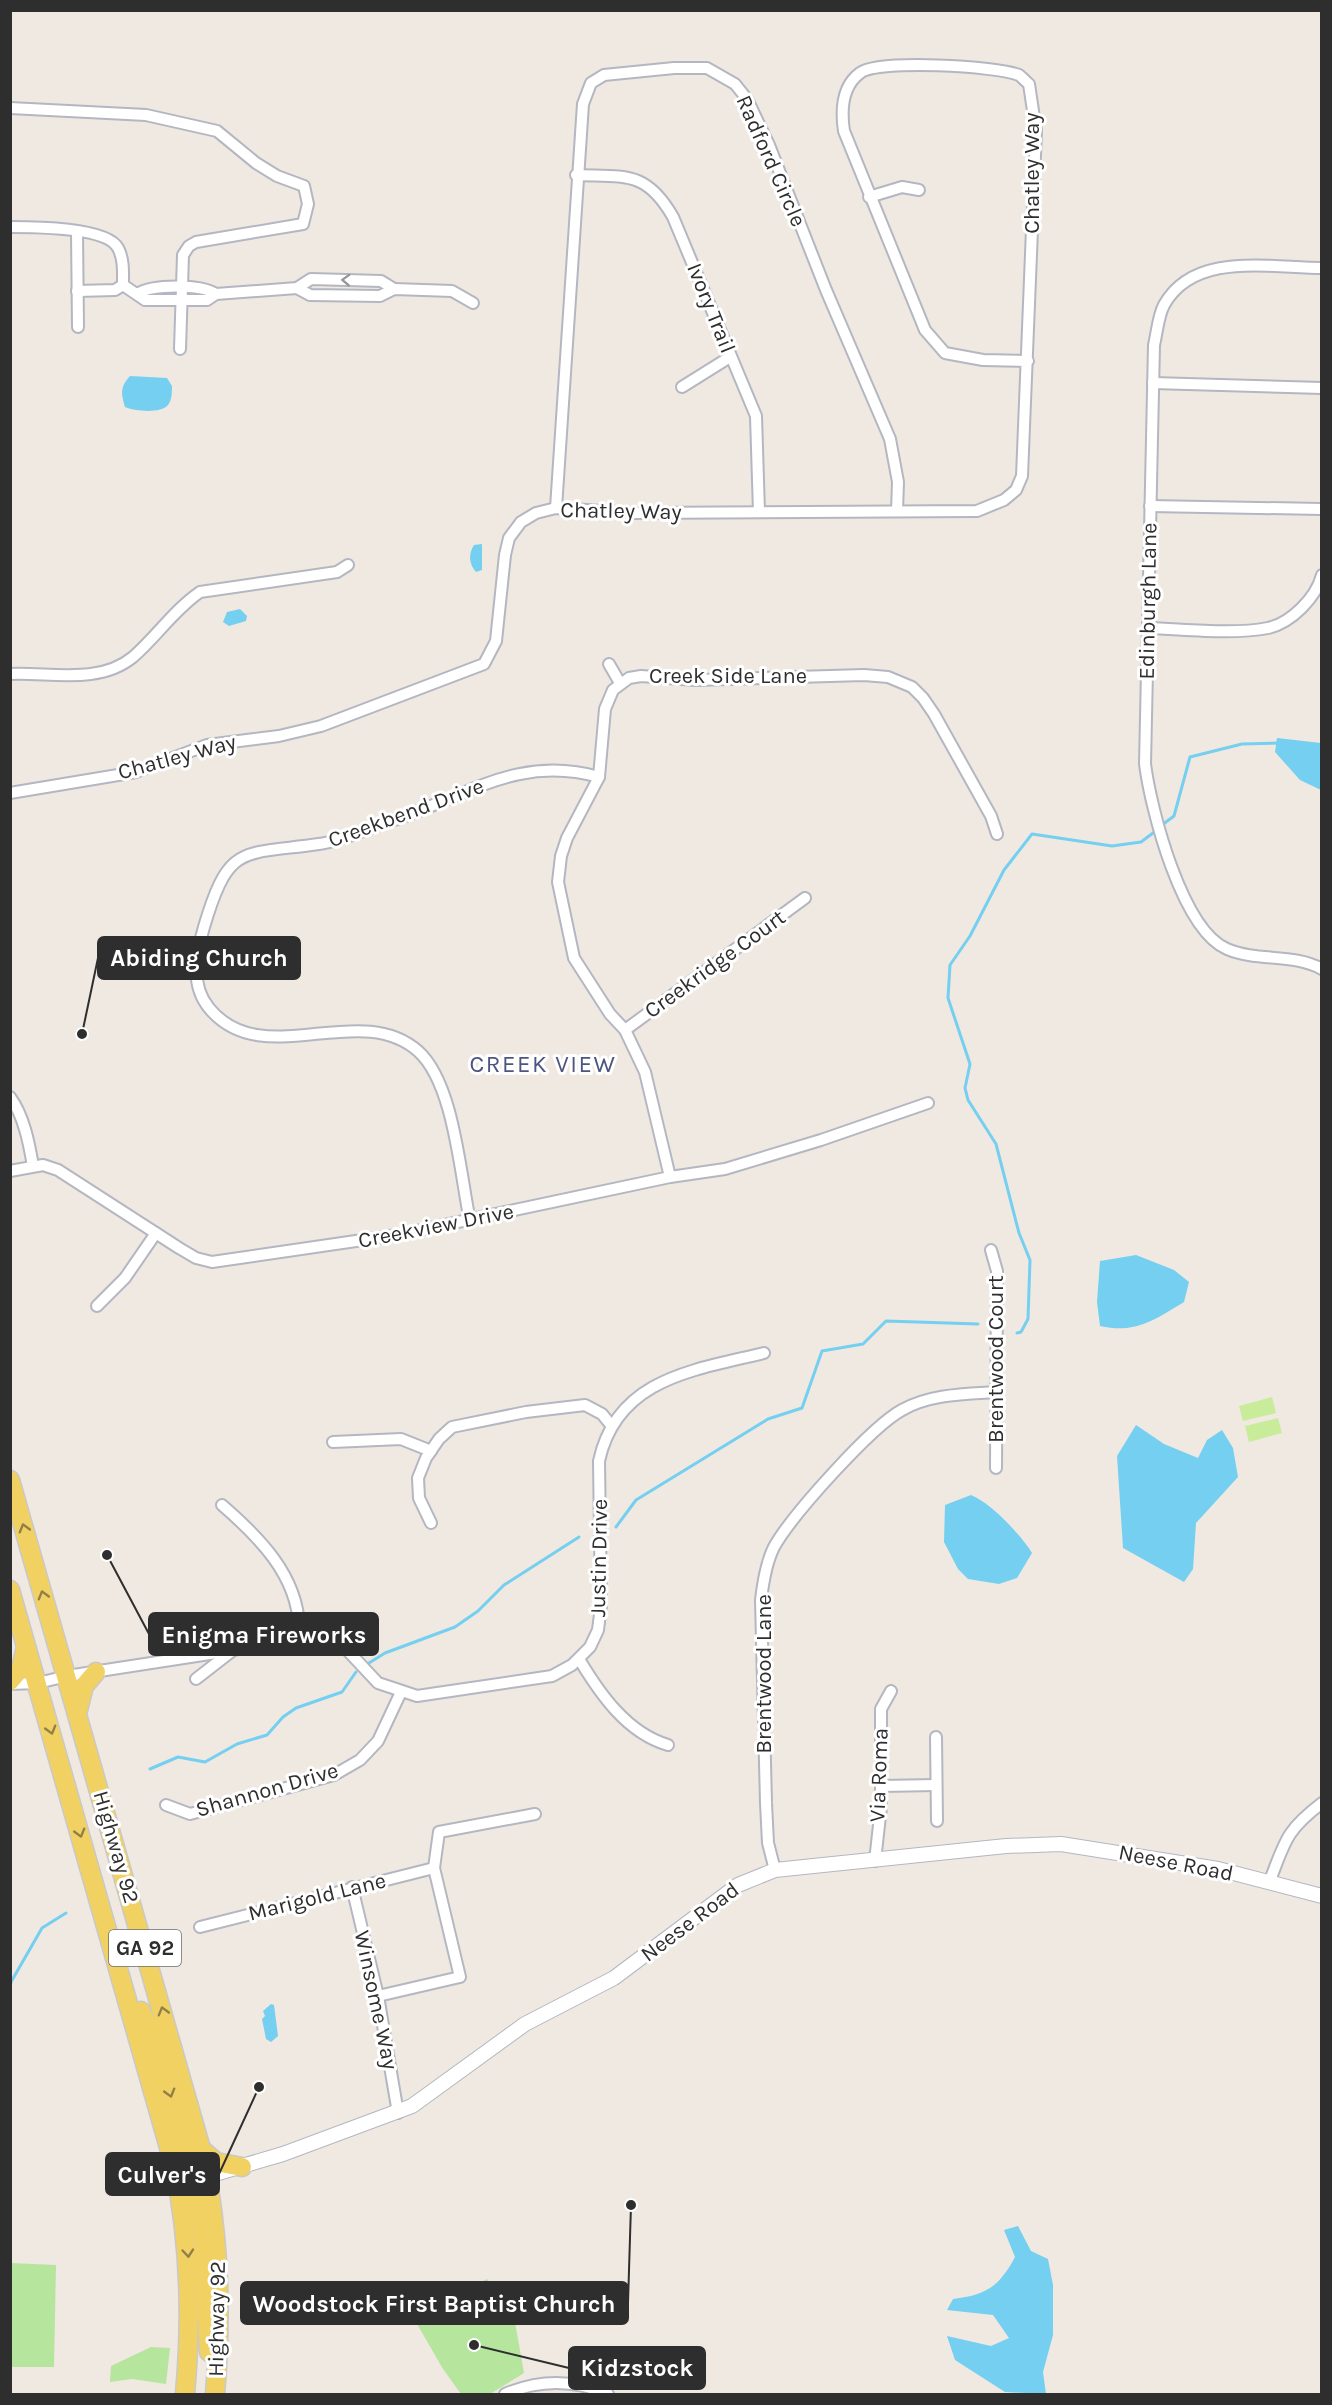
<svg xmlns="http://www.w3.org/2000/svg" width="1332" height="2405" viewBox="0 0 1332 2405" font-family="Karla,sans-serif">
<style>
.green{fill:#b6e59e}
.pitch{fill:#c9ec9a}
.water{fill:#75cff0}
.lines{fill:none;stroke-linecap:round;stroke-linejoin:round}
.stream{stroke:#75cff0;stroke-width:3}
.minor-casing{stroke:#b4b7c1;stroke-width:14}
.tertiary-casing{stroke:#b4b7c1;stroke-width:16}
.primary-casing{stroke:#c9c9c9;stroke-width:21}
.minor{stroke:#fff;stroke-width:10}
.tertiary{stroke:#fff;stroke-width:14}
.primary{stroke:#f2d163;stroke-width:18}
.oneway{stroke:#969696}
.oneway2{stroke:#908048}
.labels{text-anchor:middle;dominant-baseline:central;stroke-width:6;stroke-linejoin:round;paint-order:stroke}
.shield{fill:#fff;stroke:#6d6d6d;stroke-width:1.5}
.shield-label{font-size:21px;font-weight:bold;fill:#2e2e2e}
.street-label{font-size:22px;fill:#2e2e2e;stroke:#fff}
.neighbourhood-label{font-size:24px;letter-spacing:1.5px;fill:#4d5680;stroke:#fff}
.leader{fill:none;stroke:#2e2e2e;stroke-width:2}
.callout-dot{fill:#2e2e2e;stroke:#fff;stroke-width:2}
.callout{fill:#2e2e2e;stroke:#2e2e2e;stroke-width:2}
.callout-label{font-size:24px;text-anchor:middle;font-weight:bold;fill:#fff}
</style>
<rect width="100%" height="100%" fill="#efe9e1"/>
<g class="green">
<path d="M10,2263L56,2265L54,2367H11Z"/>
<path d="M487,2279L515,2322L524,2373L490,2394H461L443,2369L413,2317Z"/>
<path d="M151,2347L170,2348L166,2384L132,2379L110,2382L111,2366Z"/>
</g>
<g class="pitch">
<path d="M1272,1397L1276,1413L1243,1421L1239,1406Z"/>
<path d="M1278,1418L1282,1433L1249,1442L1245,1426Z"/>
</g>
<g class="water">
<path d="M130,376L167,378L172,386C172,392 172,400 168,405C161,414 134,411 125,407C121,393 120,387 130,376Z"/>
<path d="M482,544V570L476,572C469,564 468,554 474,545Z"/>
<path d="M240,609L247,616L246,621L229,626L223,622L227,612Z"/>
<path d="M1277,738L1321,743V790L1300,780L1275,752Z"/>
<path d="M1136,1255L1174,1270L1189,1282L1184,1302C1154,1320 1136,1334 1100,1326L1097,1302L1100,1261Z"/>
<path d="M1136,1425L1164,1444L1198,1458L1207,1440L1222,1430L1233,1448L1238,1477L1196,1523L1193,1569L1184,1582L1123,1548L1117,1456Z"/>
<path d="M971,1495C991,1503 1020,1534 1032,1553L1017,1578L999,1584L968,1579L958,1569L944,1542L945,1505Z"/>
<path d="M271,2004L274,2005L278,2036L271,2042L266,2039L262,2019L265,2016L263,2011Z"/>
<path d="M1018,2226L1031,2251L1048,2259L1053,2285V2335L1043,2372L1046,2394L1005,2392L955,2360L947,2336L991,2346L1009,2338L993,2315L947,2310L953,2299C986,2295 999,2287 1015,2257L1004,2230Z"/>
</g>
<g class="lines">
<g class="stream">
<path d="M1162,825L1174,816L1190,757L1242,744L1280,743"/>
<path d="M1017,1333L1021,1332L1028,1319L1030,1260L1019,1233L996,1144L968,1100L965,1088L970,1064L948,998L950,965L970,936L1004,870L1032,834L1112,846L1141,842L1157,830"/>
<path d="M616,1527L636,1500L768,1419L802,1408L822,1351L863,1344L886,1321L978,1324"/>
<path d="M369,1663L385,1653L455,1627L478,1611L504,1585L579,1537"/>
<path d="M150,1769L178,1757L205,1762L237,1744L267,1735L283,1717L296,1708L342,1692L356,1672"/>
<path d="M10,1989L11,1982L42,1928L66,1913"/>
</g>
<g class="minor-casing">
<g id="minor">
<path d="M10,108L146,115L217,131L256,163L277,176L304,186L308,204L303,224L196,242L189,246L183,255L180,349"/>
<path d="M576,175C625,177 646,170 673,217L756,416L759,512"/>
<path d="M869,197L902,187L919,190"/>
<path d="M10,227C33,227 107,227 118,248C124,259 123,273 123,285L145,300H207L216,294L297,288L311,279L381,281L394,289"/>
<path d="M77,232L78,327"/>
<path d="M1322,268C1270,268 1194,251 1164,305C1158,316 1157,333 1154,345L1145,764C1151,810 1182,930 1227,949C1257,962 1293,953 1322,969"/>
<path d="M297,288L310,295L380,296L394,289L452,291L473,303"/>
<path d="M77,291L115,290L123,285"/>
<path d="M137,294C152,284 201,284 216,294"/>
<path d="M1153,383L1322,388"/>
<path d="M682,387L730,357"/>
<path d="M1150,506L1322,509"/>
<path d="M556,508L583,104L591,83L604,75L674,68H707L735,84L747,99L769,145L826,290L890,439L898,482L897,511"/>
<path d="M1148,628C1184,629 1232,635 1268,628C1291,623 1316,598 1322,575"/>
<path d="M609,664L620,683"/>
<path d="M10,674C50,672 99,685 133,657C156,637 174,610 200,592L337,572L348,565"/>
<path d="M10,793L136,772L207,745L279,736L321,726L484,664L496,641L505,555L509,538L521,522L536,513L556,508L633,513L977,511L1004,500L1016,490L1022,476L1036,131L1029,84C1026,82 1022,77 1019,75C997,66 878,59 860,73C841,87 841,111 844,131L925,330L945,353L983,360L1028,361"/>
<path d="M625,1030L805,898"/>
<path d="M10,1097C24,1116 29,1143 33,1166"/>
<path d="M10,1171L43,1165L58,1170L179,1248L196,1258L212,1262L397,1235L670,1177L725,1169L821,1140L928,1103"/>
<path d="M670,1177L645,1072L625,1030L610,1014L574,958L558,882L561,856L567,838L599,777L605,709L613,690L629,678L641,676L695,680L864,675L888,677L912,687L923,698L934,714L991,816L997,834"/>
<path d="M470,1221C460,1174 454,1083 418,1051C359,999 262,1073 209,1008C190,985 196,954 204,927C229,843 241,855 319,844C343,841 368,828 391,821C466,797 518,754 599,777"/>
<path d="M991,1250L997,1271L996,1468"/>
<path d="M97,1306L125,1278L156,1233"/>
<path d="M333,1442L401,1439L431,1451"/>
<path d="M222,1505C259,1537 297,1575 299,1626"/>
<path d="M431,1523L419,1498L418,1478L426,1458L439,1439L452,1427L526,1412L585,1405L602,1414L611,1425"/>
<path d="M579,1659C600,1694 627,1733 668,1745"/>
<path d="M196,1679L232,1651L299,1626L314,1628L333,1635L378,1683L417,1696L552,1676L572,1665L590,1647L598,1630L601,1606L599,1461C617,1378 695,1370 764,1353"/>
<path d="M10,1684L38,1683L67,1676L229,1651"/>
<path d="M936,1737L937,1821"/>
<path d="M881,1786L936,1785"/>
<path d="M166,1805L190,1814L334,1775L360,1760L378,1741L401,1692"/>
<path d="M875,1861L881,1807V1709L891,1691"/>
<path d="M775,1870L768,1843L766,1803L761,1600C763,1582 766,1563 774,1547C792,1515 871,1427 902,1410C930,1394 965,1394 996,1392"/>
<path d="M1269,1883C1285,1842 1285,1831 1322,1803"/>
<path d="M352,1887L378,1996L398,2113"/>
<path d="M200,1927L434,1868"/>
<path d="M378,1996L460,1977L434,1868L439,1832L535,1814"/>
<path d="M505,2394C540,2379 573,2379 608,2394"/>
</g>
</g>
<g class="tertiary-casing">
<path id="tertiary" d="M198,2179L283,2154L412,2106L525,2024L614,1978L738,1885L775,1870L1006,1846L1061,1844L1218,1869L1322,1896"/>
</g>
<g class="primary-casing">
<g id="primary">
<path d="M10,1480L201,2149C220,2231 222,2311 215,2394"/>
<path d="M10,1590L174,2165C190,2242 192,2317 185,2394"/>
<path d="M10,1681L21,1668L26,1647"/>
<path d="M78,1710L84,1686L96,1672"/>
<path d="M141,2011C170,2074 196,2169 203,2237C207,2276 206,2314 209,2352"/>
<path d="M201,2149L216,2162L242,2167"/>
</g>
</g>
<use href="#minor" class="minor"/>
<use href="#tertiary" class="tertiary"/>
<use href="#primary" class="primary"/>
</g>
<defs><path id="oneway-chevron" d="M-2-3.5L2.5 0L-2 3.5" fill="none" stroke-width="1.6" stroke-linecap="round" stroke-linejoin="round" transform="scale(1.5)"/></defs>
<use class="oneway" href="#oneway-chevron" transform="translate(346 280) rotate(-178)"/>
<g class="oneway2">
<use href="#oneway-chevron" transform="translate(24 1528) rotate(-106)"/>
<use href="#oneway-chevron" transform="translate(43 1595) rotate(-106)"/>
<use href="#oneway-chevron" transform="translate(51 1730) rotate(74)"/>
<use href="#oneway-chevron" transform="translate(80 1833) rotate(74)"/>
<use href="#oneway-chevron" transform="translate(163 2011) rotate(-106)"/>
<use href="#oneway-chevron" transform="translate(170 2093) rotate(74)"/>
<use href="#oneway-chevron" transform="translate(188 2253) rotate(85)"/>
</g>
<g class="labels">
<rect class="shield" x="109" y="1930" width="72" height="36" rx="4.5"/>
<g class="shield-label">
<text x="145" y="1948">GA 92</text>
</g>
<g class="street-label">
<text transform="translate(771 161) rotate(66)">Radford Circle</text>
<text transform="translate(1032 173) rotate(-90)">Chatley Way</text>
<text transform="translate(711 308) rotate(68)">Ivory Trail</text>
<text transform="translate(621 511) rotate(1)">Chatley Way</text>
<text transform="translate(1148 601) rotate(-89)">Edinburgh Lane</text>
<text x="728" y="676">Creek Side Lane</text>
<text transform="translate(177 757) rotate(-15)">Chatley Way</text>
<text transform="translate(406 813) rotate(-20)">Creekbend Drive</text>
<text transform="translate(715 964) rotate(-36)">Creekridge Court</text>
<text transform="translate(436 1226) rotate(-11)">Creekview Drive</text>
<text transform="translate(996 1359) rotate(-90)">Brentwood Court</text>
<text transform="translate(599 1558) rotate(-89)">Justin Drive</text>
<text transform="translate(764 1674) rotate(-90)">Brentwood Lane</text>
<text transform="translate(879 1775) rotate(-88)">Via Roma</text>
<text transform="translate(267 1790) rotate(-16)">Shannon Drive</text>
<text transform="translate(116 1847) rotate(74)">Highway 92</text>
<text transform="translate(1176 1863) rotate(11)">Neese Road</text>
<text transform="translate(317 1897) rotate(-14)">Marigold Lane</text>
<text transform="translate(690 1922) rotate(-37)">Neese Road</text>
<text transform="translate(376 2000) rotate(78)">Winsome Way</text>
<text transform="translate(217 2319) rotate(-89)">Highway 92</text>
</g>
<g class="neighbourhood-label">
<text x="543" y="1064">CREEK VIEW</text>
</g>
</g>
<path class="leader" d="M82 1034L98 958M107 1555L149 1634M259 2087L219 2174M631 2205L628 2303M474 2345L569 2368"/>
<g class="callout-dot">
<circle cx="82" cy="1034" r="6"/>
<circle cx="107" cy="1555" r="6"/>
<circle cx="259" cy="2087" r="6"/>
<circle cx="631" cy="2205" r="6"/>
<circle cx="474" cy="2345" r="6"/>
</g>
<g class="callout">
<rect x="98" y="937" width="202" height="42" rx="6"/>
<rect x="149" y="1613" width="229" height="42" rx="6"/>
<rect x="106" y="2153" width="113" height="42" rx="6"/>
<rect x="241" y="2282" width="387" height="42" rx="6"/>
<rect x="569" y="2347" width="136" height="42" rx="6"/>
</g>
<g class="callout-label">
<text x="199" y="966">Abiding Church</text>
<text x="264" y="1643">Enigma Fireworks</text>
<text x="162" y="2183">Culver's</text>
<text x="434" y="2312">Woodstock First Baptist Church</text>
<text x="637" y="2376">Kidzstock</text>
</g>
<rect width="1332" height="2405" fill="none" stroke="#2e2e2e" stroke-width="24"/>
</svg>
